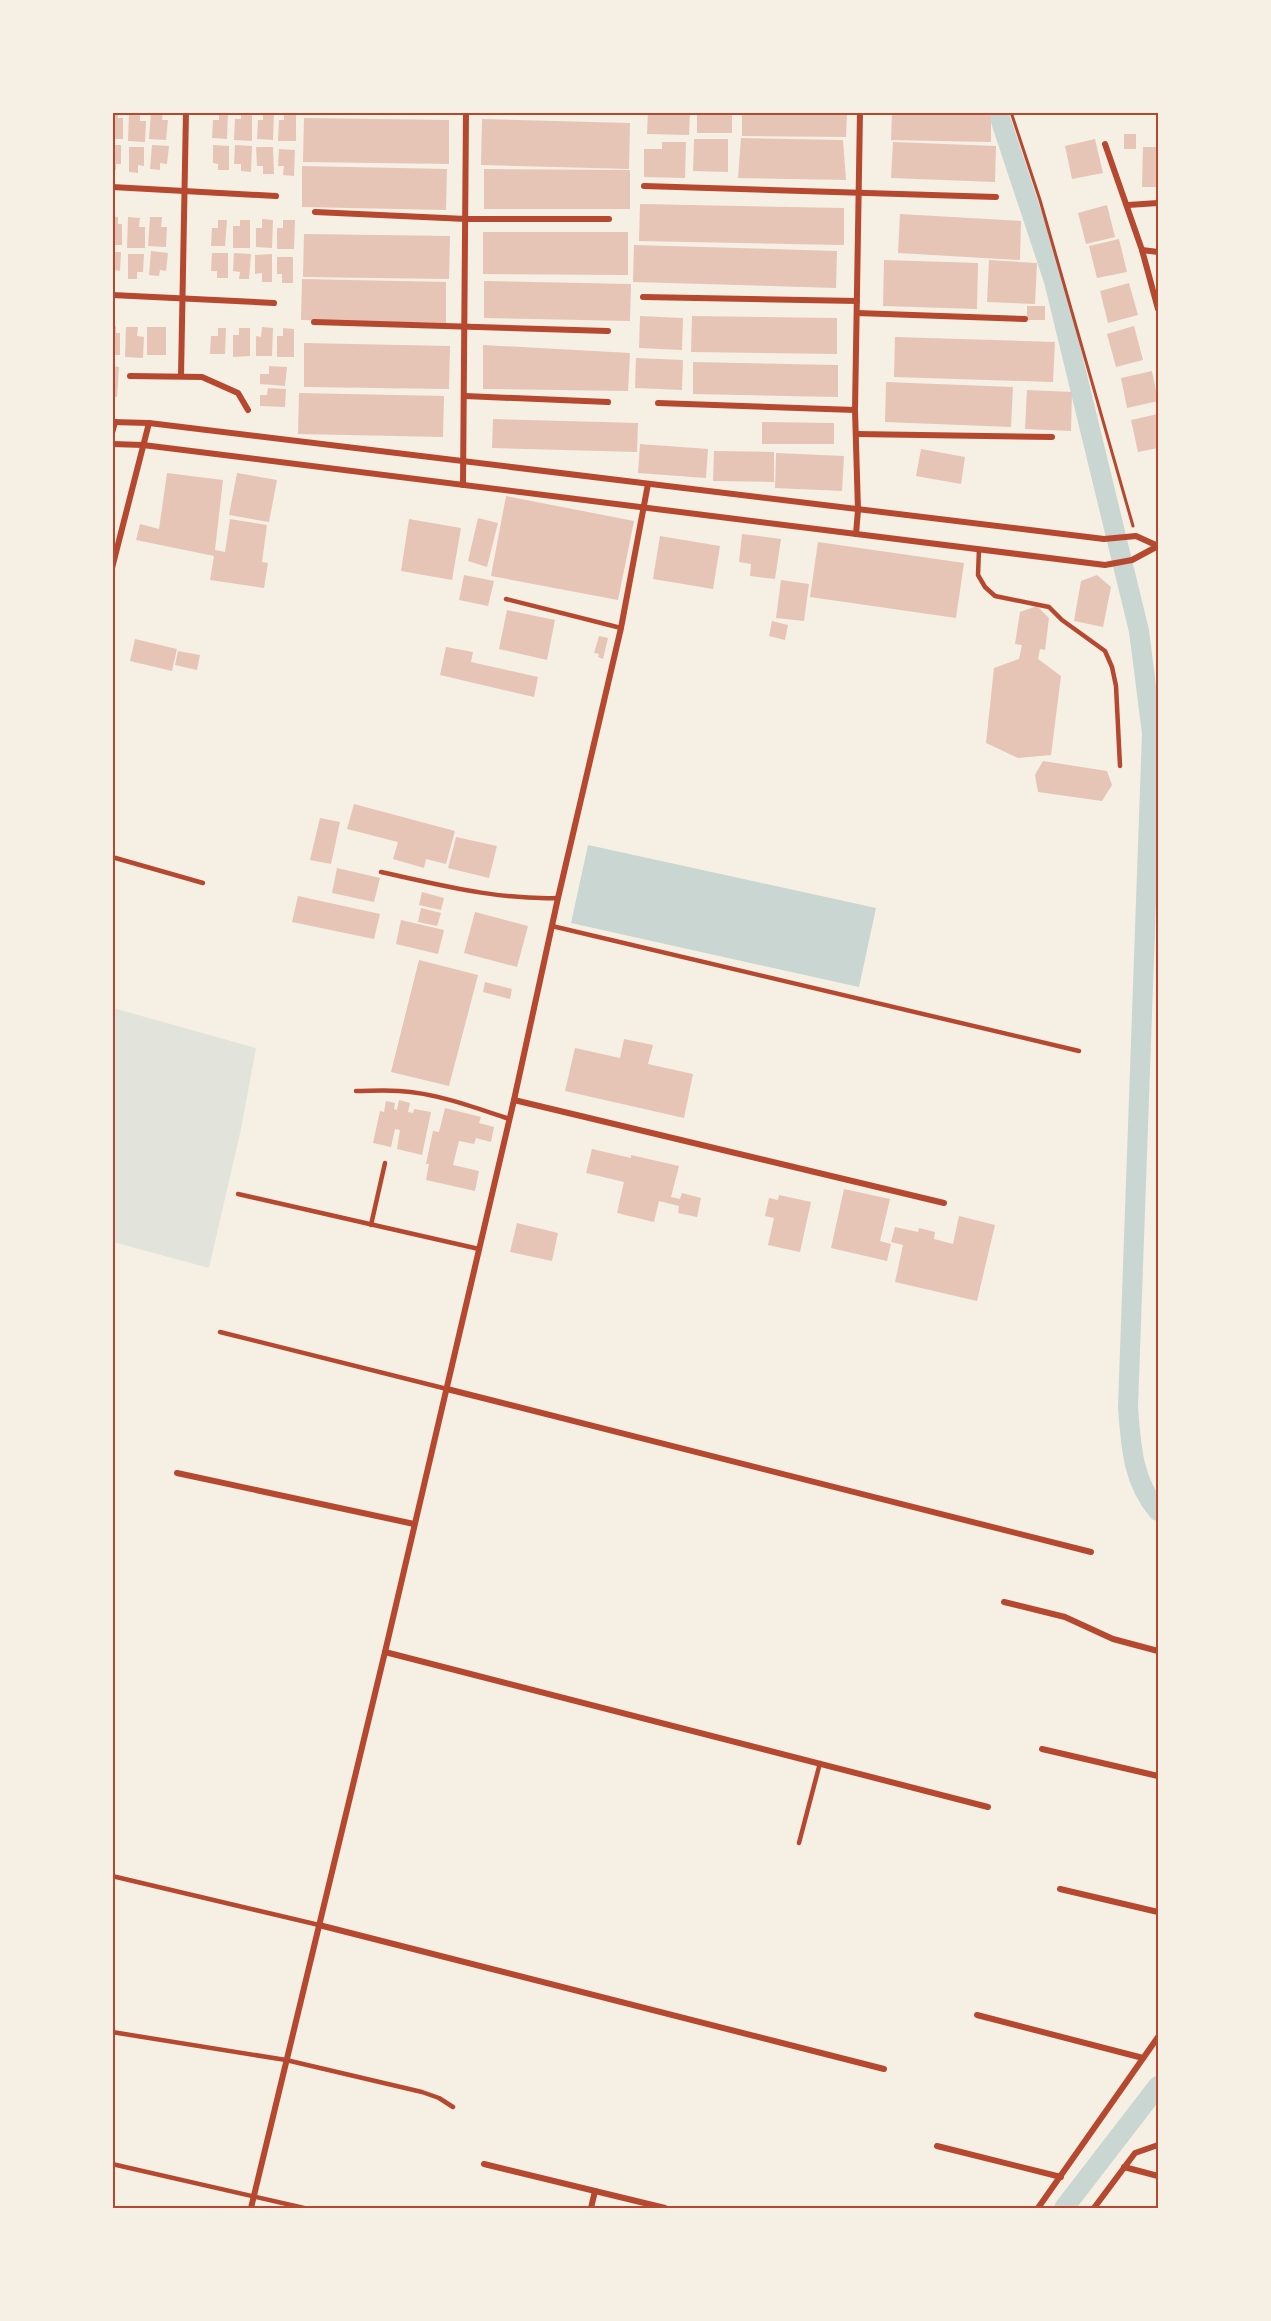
<svg xmlns="http://www.w3.org/2000/svg" width="1271" height="2321" viewBox="0 0 1271 2321" font-family="'Alegreya Sans',sans-serif">
<style>
.green{fill:#e2e4dc}
.water{fill:#c9d6d2}
.lines{fill:none;stroke-linecap:round;stroke-linejoin:round}
.canal{stroke:#c9d6d2;stroke-width:20}
.building{fill:#e6c5b7}
.path{stroke:#b5482f;stroke-width:3}
.service{stroke:#b5482f;stroke-width:4.5}
.minor{stroke:#b5482f;stroke-width:6}
.neatline{fill:none;stroke:#b5482f;stroke-width:2}
</style>
<rect width="100%" height="100%" fill="#f6efe4"/>
<path class="green" d="M113,1008L256,1048L241,1129L209,1268L113,1242Z"/>
<path class="water" d="M588,845L876,908L859,987L571,923Z"/>
<g class="lines">
<g class="canal">
<path d="M998,112L1054,281L1139,631L1152,733L1128,1407C1131,1445 1132,1480 1158,1511"/>
<path d="M1064,2208L1158,2086"/>
</g>
</g>
<g class="building">
<path d="M112,112H118V118H123V139H112Z"/>
<path d="M129,112H140V121H146L145,142L128,141Z"/>
<path d="M151,112H163L162,120H168L166,140L149,139Z"/>
<path d="M219,112H228L227,139L212,138L213,120H219Z"/>
<path d="M241,112H252V141L234,140L235,119H241Z"/>
<path d="M263,112H274L273,140L257,139L258,120H263Z"/>
<path d="M284,112H296V141H278L279,120H284Z"/>
<path d="M648,112H690L689,135L647,134Z"/>
<rect x="697" y="112" width="35" height="21"/>
<path d="M742,112H847L846,137L742,136Z"/>
<path d="M892,112H991V142L891,140Z"/>
<path d="M304,118L449,120V164L303,162Z"/>
<path d="M482,119L630,123L629,169L481,165Z"/>
<rect x="1124" y="134" width="12" height="15"/>
<path d="M741,138L843,140L846,180L738,178Z"/>
<path d="M694,139H728V172L693,171Z"/>
<path d="M1095,139L1103,173L1072,179L1065,146Z"/>
<path d="M662,142H686L685,178L644,177V149H662Z"/>
<path d="M893,142L996,146L995,182L891,178Z"/>
<path d="M112,145H121V164H116V170H112Z"/>
<path d="M152,145L169,146L167,164L160,163V170L150,169Z"/>
<path d="M213,145L229,146V170H218V164L213,163Z"/>
<path d="M235,145L252,146L251,172L241,171V164H234Z"/>
<path d="M129,147H144V166L138,165V173L129,172Z"/>
<path d="M256,147H273L274,174H263V166H257Z"/>
<path d="M1143,147H1158V187H1142Z"/>
<path d="M279,149L295,150L294,176L283,175L284,166H278Z"/>
<path d="M302,166L447,169L446,210L302,207Z"/>
<path d="M484,169L630,170V209H484Z"/>
<path d="M640,204L844,208V245L639,241Z"/>
<path d="M1107,205L1115,237L1086,244L1078,213Z"/>
<path d="M900,214L1021,221L1020,260L898,253Z"/>
<path d="M112,217H118V224H122V245H112Z"/>
<path d="M128,217L140,218L139,227H145V248H127Z"/>
<path d="M150,217H162L161,227H167L166,247L148,246Z"/>
<path d="M262,219L273,220L272,248L256,247V228H262Z"/>
<path d="M218,220H227L225,246H211L212,228H218Z"/>
<path d="M240,220H250V248H233V226H240Z"/>
<path d="M283,220H295L294,249H277V228H283Z"/>
<path d="M483,232H628V275L483,274Z"/>
<path d="M304,234L450,236L449,279L303,277Z"/>
<path d="M1119,239L1127,272L1097,278L1089,246Z"/>
<path d="M634,245L837,251L836,288L633,282Z"/>
<path d="M151,251L168,253L166,271L160,270L159,276L149,275Z"/>
<path d="M112,252H121L120,271L115,270V276H112Z"/>
<path d="M212,253H228V278H217V271H211Z"/>
<path d="M234,253L251,254L249,279H239L240,272L233,271Z"/>
<path d="M128,254H144L143,272H137V279H128Z"/>
<path d="M272,254V282H262V273L255,274V255Z"/>
<path d="M277,257H293V283H282V274H277Z"/>
<path d="M884,260L978,263L977,309L883,306Z"/>
<path d="M989,260L1037,263L1035,304L987,302Z"/>
<path d="M302,279L446,282V323L301,320Z"/>
<path d="M484,281L631,284L630,321L484,318Z"/>
<path d="M1129,283L1138,315L1108,323L1100,291Z"/>
<rect x="1027" y="306" width="18" height="14"/>
<path d="M640,316L683,318L682,350L639,348Z"/>
<path d="M692,316L837,318V354L691,352Z"/>
<path d="M112,326H116V333H120V355H112Z"/>
<path d="M1134,326L1143,360L1116,367L1107,334Z"/>
<path d="M126,327H138L137,336L144,337L143,358L125,357Z"/>
<rect x="147" y="327" width="19" height="28"/>
<path d="M262,327L273,328L272,356H256V336L261,337Z"/>
<path d="M218,328H226L225,354H210L211,336H218Z"/>
<path d="M239,328H250V356L233,357V335H239Z"/>
<path d="M283,328L294,329V357H277V336H283Z"/>
<path d="M895,337L1055,342L1053,382L894,377Z"/>
<path d="M304,343L450,346L449,389L304,387Z"/>
<path d="M483,345L630,353L628,391L483,389Z"/>
<path d="M636,358L683,360L682,390L635,388Z"/>
<path d="M693,362L838,365V397L693,394Z"/>
<path d="M112,366L119,367L117,397L112,396Z"/>
<path d="M269,366L287,367L285,386L260,384V374H269Z"/>
<path d="M1152,371L1158,401L1127,408L1121,378Z"/>
<path d="M886,382L1013,387L1011,427L885,422Z"/>
<path d="M268,388L286,389L285,407L260,406V395H267Z"/>
<path d="M1027,390L1072,392L1071,431L1025,429Z"/>
<path d="M299,393L444,396L443,437L298,434Z"/>
<path d="M1158,414V448L1138,452L1131,420Z"/>
<path d="M493,419L638,423L637,452L492,448Z"/>
<path d="M762,422L834,423V444H762Z"/>
<path d="M640,444L708,449L706,478L638,473Z"/>
<path d="M921,449L965,457L961,484L916,476Z"/>
<path d="M714,451L774,452V482L713,481Z"/>
<path d="M776,453L844,456L842,491L775,488Z"/>
<path d="M167,473L223,480L215,550L225,552L230,519L267,525L262,562L268,563L264,588L210,580L214,556L136,540L140,524L159,529Z"/>
<path d="M237,473L277,480L269,522L229,515Z"/>
<path d="M506,496L634,521L618,600L491,576Z"/>
<path d="M478,518L498,523L487,567L468,561Z"/>
<path d="M409,519L461,528L452,580L401,571Z"/>
<path d="M742,534L781,539L775,579L750,576L751,564L739,562Z"/>
<path d="M660,536L720,546L713,589L653,579Z"/>
<path d="M818,542L964,563L956,618L810,597Z"/>
<path d="M464,575L494,581L488,606L459,600Z"/>
<path d="M1097,575L1111,587L1103,627L1074,621L1081,581Z"/>
<path d="M781,580L809,584L804,621L776,618Z"/>
<path d="M1037,606L1049,618L1045,650L1040,649L1038,659L1061,676L1051,755L1018,758L986,743L994,668L1019,659L1022,645L1015,644L1020,612Z"/>
<path d="M507,610L555,620L547,660L499,649Z"/>
<path d="M772,621L788,625L785,640L769,636Z"/>
<path d="M599,636L608,638L603,659L598,657L599,654L594,653Z"/>
<path d="M135,639L177,649L172,671L130,661Z"/>
<path d="M446,647L473,652L471,662L538,677L534,697L440,675Z"/>
<path d="M178,651L200,655L197,670L175,665Z"/>
<path d="M1043,761L1107,771L1112,785L1102,801L1038,792L1035,775Z"/>
<path d="M354,804L455,831L446,864L426,859L424,868L393,859L398,842L347,829Z"/>
<path d="M320,818L340,822L331,864L310,860Z"/>
<path d="M456,837L497,846L489,878L448,868Z"/>
<path d="M337,868L380,878L374,902L332,893Z"/>
<path d="M422,892L444,898L441,910L419,905Z"/>
<path d="M298,896L380,914L374,939L292,922Z"/>
<path d="M421,908L441,913L437,926L418,922Z"/>
<path d="M475,912L528,926L517,967L464,953Z"/>
<path d="M401,920L444,930L438,954L396,944Z"/>
<path d="M419,960L478,975L449,1086L391,1072Z"/>
<path d="M485,982L512,989L510,999L483,992Z"/>
<path d="M624,1039L653,1045L648,1064L693,1074L684,1118L565,1091L575,1048L620,1058Z"/>
<path d="M399,1100L410,1103L408,1112L413,1113L414,1109L431,1112L422,1155L397,1149L400,1130L395,1129L391,1147L373,1143L380,1111L384,1112L386,1101L395,1103L394,1109L397,1110Z"/>
<path d="M445,1108L481,1117L479,1123L494,1127L491,1142L476,1138L474,1144L459,1141L453,1165L479,1171L475,1191L426,1180L429,1164H426L433,1131L439,1132Z"/>
<path d="M592,1149L631,1158V1155L679,1166L671,1197L680,1199L682,1193L701,1198L697,1217L678,1213L679,1206L659,1201L654,1222L617,1213L624,1182L586,1173Z"/>
<path d="M844,1189L890,1199L880,1241L891,1244L887,1261L831,1248Z"/>
<path d="M779,1195L811,1202L800,1252L768,1245L774,1218L765,1216L769,1198L778,1200Z"/>
<path d="M959,1216L995,1225L977,1301L895,1282L903,1245L891,1242L895,1227L918,1232L919,1228L935,1232L934,1239L953,1244Z"/>
<path d="M517,1223L558,1233L552,1261L510,1252Z"/>
</g>
<g class="lines">
<path class="path" d="M1011,112L1040,200L1133,526"/>
<g class="service">
<path d="M979,549L978,575L985,587L995,596L1049,607L1062,620L1105,651L1112,667L1116,686L1120,766"/>
<path d="M506,599L621,628"/>
<path d="M112,857L203,883"/>
<path d="M381,872C441,885 497,900 558,898"/>
<path d="M552,926L1079,1051"/>
<path d="M356,1091C370,1091 384,1090 399,1091C436,1093 474,1107 509,1119"/>
<path d="M238,1194L479,1249"/>
<path d="M371,1225L385,1163"/>
<path d="M220,1332L447,1389"/>
<path d="M799,1843L820,1763"/>
<path d="M112,1876L319,1925"/>
<path d="M112,2032L286,2060L422,2092L439,2098L453,2107"/>
<path d="M112,2164L304,2208"/>
</g>
<g class="minor">
<path d="M1105,144L1142,250L1158,309"/>
<path d="M644,186L996,197"/>
<path d="M112,187L276,196"/>
<path d="M1128,205L1158,203"/>
<path d="M315,212L466,219H609"/>
<path d="M1142,250L1158,252"/>
<path d="M112,295L274,303"/>
<path d="M643,297L857,301"/>
<path d="M857,313L1025,319"/>
<path d="M314,322L608,331"/>
<path d="M130,376L202,377L238,393L248,410"/>
<path d="M181,376L186,112"/>
<path d="M465,396L608,402"/>
<path d="M658,403L855,410"/>
<path d="M112,422L149,423L1104,539L1136,536L1158,546"/>
<path d="M112,433L115,422"/>
<path d="M856,434L1052,437"/>
<path d="M112,444L143,445L1105,565L1132,560L1158,546"/>
<path d="M463,485L466,112"/>
<path d="M856,534L858,510L855,410L860,112"/>
<path d="M112,568L149,423"/>
<path d="M514,1100L944,1203"/>
<path d="M447,1389L1091,1552"/>
<path d="M177,1473L414,1524"/>
<path d="M1004,1602L1065,1617L1113,1639L1158,1651"/>
<path d="M385,1652L988,1807"/>
<path d="M1042,1749L1158,1776"/>
<path d="M1060,1889L1158,1912"/>
<path d="M319,1925L884,2069"/>
<path d="M977,2015L1143,2058"/>
<path d="M937,2146L1061,2177"/>
<path d="M484,2164L665,2208"/>
<path d="M1124,2167L1158,2176"/>
<path d="M251,2208L385,1652L514,1100L558,898L621,628L648,484"/>
<path d="M591,2208L595,2191"/>
<path d="M1038,2208L1158,2037"/>
<path d="M1094,2208L1135,2153L1158,2145"/>
</g>
</g>
<rect width="1271" height="2321" fill="none" stroke="#f6efe4" stroke-width="228"/>
<rect x="114" y="114" width="1043" height="2093" class="neatline"/>
</svg>
